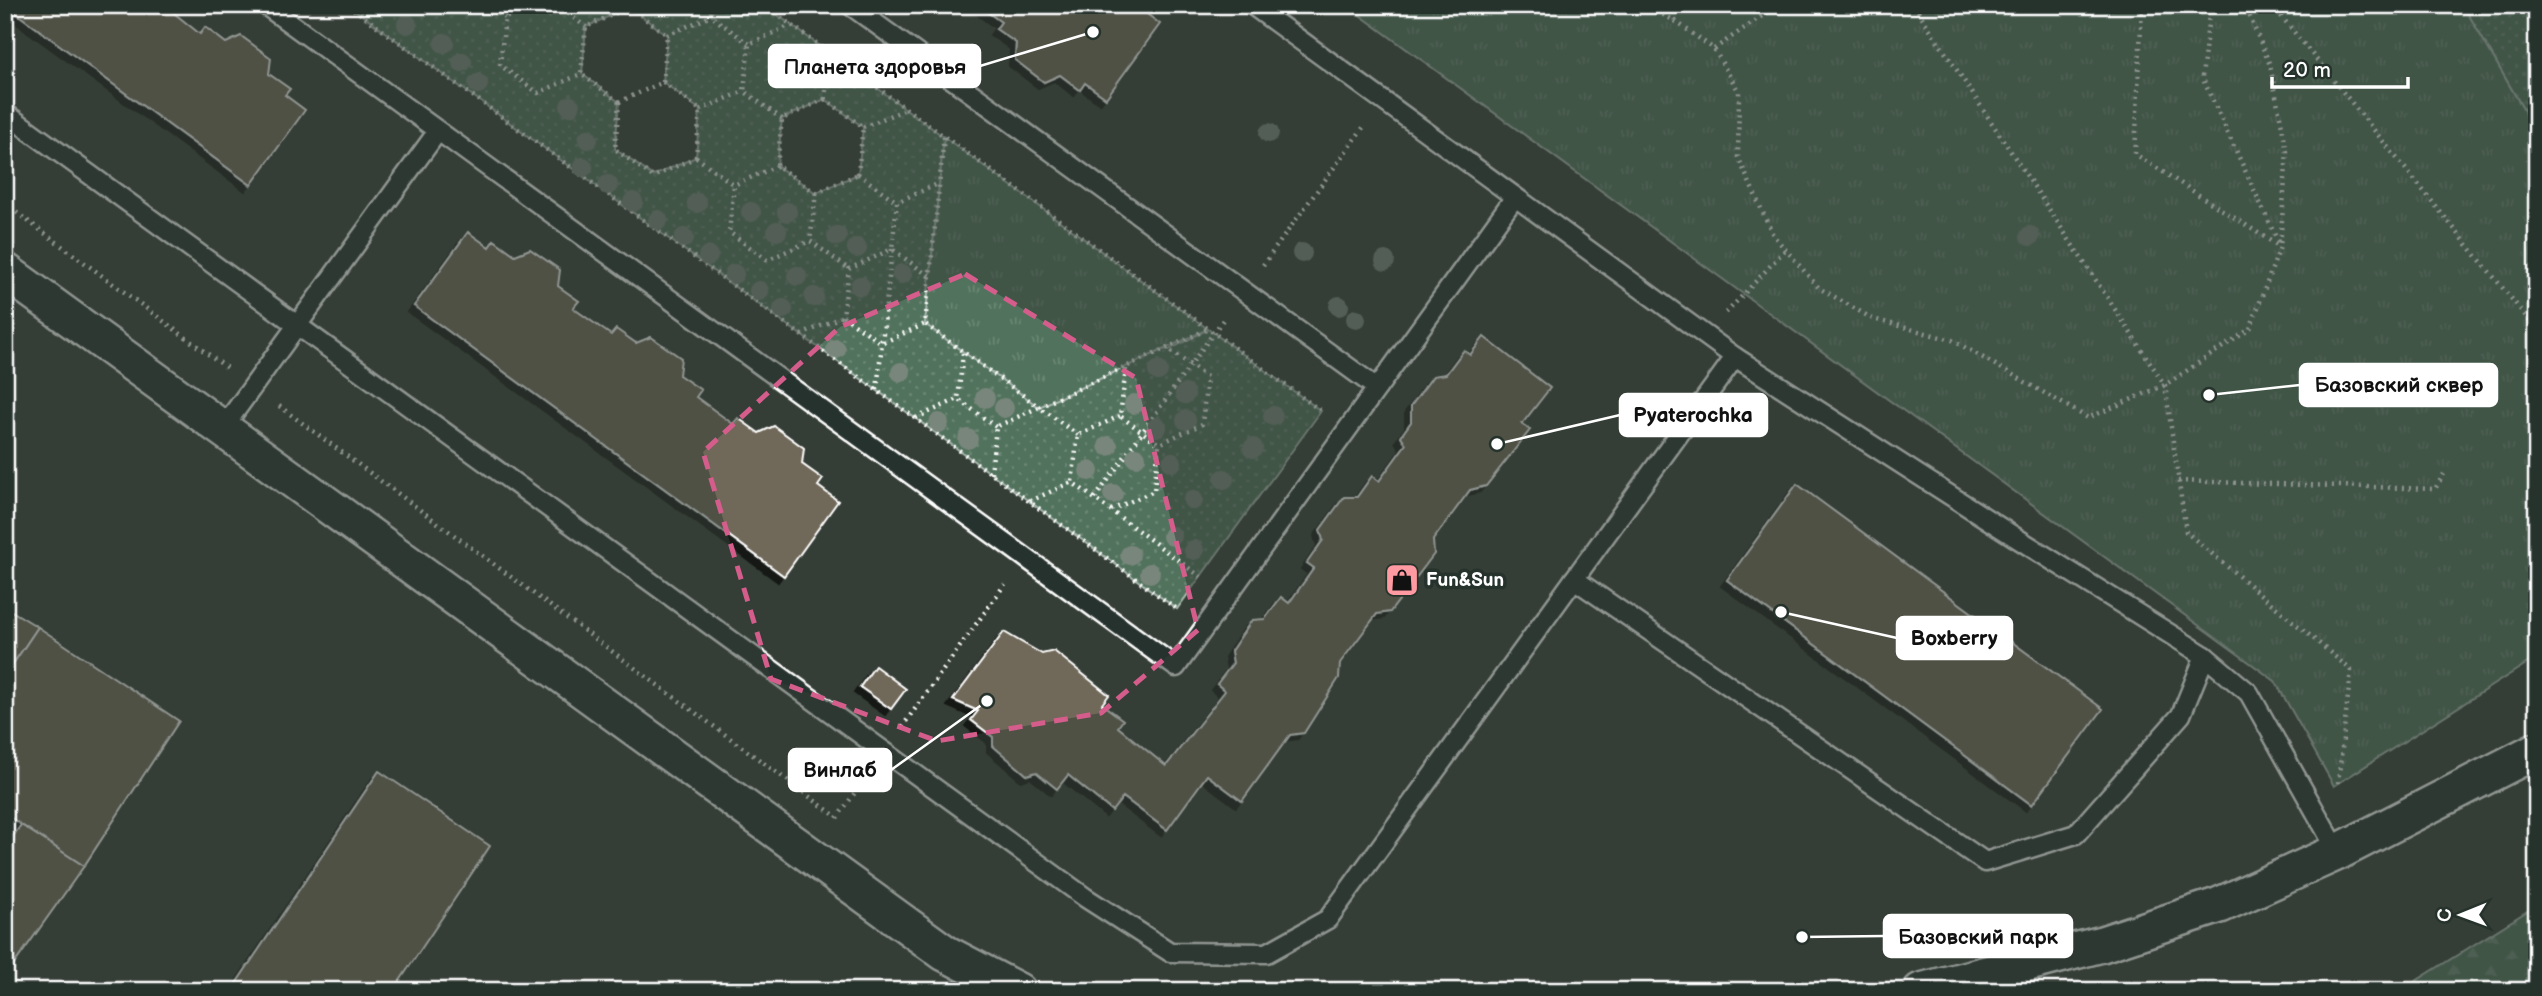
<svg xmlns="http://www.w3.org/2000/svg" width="2542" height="996" viewBox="0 0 2542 996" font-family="'Balsamiq Sans',sans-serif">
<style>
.grass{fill:url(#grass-dots);stroke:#a8b8ae;stroke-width:2;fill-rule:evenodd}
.forest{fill:url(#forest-firs);stroke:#a8b8ae;stroke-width:2}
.park{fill:url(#park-tufts);stroke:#a8b8ae;stroke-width:2}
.building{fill:#706859;stroke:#fff;stroke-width:2;filter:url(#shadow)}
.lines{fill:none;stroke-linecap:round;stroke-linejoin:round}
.lane-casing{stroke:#fff;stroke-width:23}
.street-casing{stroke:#fff;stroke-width:40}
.path{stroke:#fff;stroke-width:4.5;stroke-dasharray:2 5;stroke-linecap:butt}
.lane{stroke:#26332d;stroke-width:18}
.street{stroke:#26332d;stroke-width:35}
.tree{fill:#79867c}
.marked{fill:none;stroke:#d45d8c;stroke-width:5;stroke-dasharray:14 9;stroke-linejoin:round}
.labels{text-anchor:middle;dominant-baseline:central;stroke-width:7;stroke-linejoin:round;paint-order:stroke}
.poi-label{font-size:19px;font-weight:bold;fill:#fff;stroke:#26332d;text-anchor:start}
.leader{fill:none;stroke:#fff;stroke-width:2.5}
.callout-dot{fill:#fff;stroke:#26332d;stroke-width:2.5}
.callout{fill:#fff;stroke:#fff;stroke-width:2.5}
.callout-label{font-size:21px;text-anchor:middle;font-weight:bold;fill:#111}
</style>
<defs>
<pattern id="grass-dots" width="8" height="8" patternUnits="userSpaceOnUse" patternTransform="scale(1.75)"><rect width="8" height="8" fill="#51725c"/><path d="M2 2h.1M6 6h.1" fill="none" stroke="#6b8774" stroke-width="1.8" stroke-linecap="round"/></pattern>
<pattern id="forest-firs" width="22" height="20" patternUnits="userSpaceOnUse" patternTransform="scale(1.75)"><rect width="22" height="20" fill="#51725c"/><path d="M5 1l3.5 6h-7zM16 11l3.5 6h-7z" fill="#6b8774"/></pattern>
<pattern id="park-tufts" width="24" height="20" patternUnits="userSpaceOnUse" patternTransform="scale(1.75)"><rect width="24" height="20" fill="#51725c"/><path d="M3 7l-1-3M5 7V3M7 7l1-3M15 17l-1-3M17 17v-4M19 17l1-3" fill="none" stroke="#6b8774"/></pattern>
<filter id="shadow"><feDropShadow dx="-6" dy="6" stdDeviation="0" flood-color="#0009"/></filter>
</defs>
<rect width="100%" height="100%" fill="#353e36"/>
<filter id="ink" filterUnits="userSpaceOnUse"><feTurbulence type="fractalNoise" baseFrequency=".0143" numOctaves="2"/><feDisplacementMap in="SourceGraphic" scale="14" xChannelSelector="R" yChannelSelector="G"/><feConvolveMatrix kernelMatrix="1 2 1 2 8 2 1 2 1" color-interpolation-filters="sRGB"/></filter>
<g filter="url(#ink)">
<g class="grass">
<path d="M348,5H764L944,137L925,324L1169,350L1208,329L1321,411L1177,609ZM629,7L667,35L663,82L700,110L696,157L653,176L615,149L619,102L582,74L586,27ZM825,99L863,127L858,174L816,193L777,166L782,119Z"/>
<path d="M2463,5H2537V133Z"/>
</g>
<path class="forest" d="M2537,905V991H2400Z"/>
<g class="park">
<path d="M1346,5H2463L2537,133V657L2334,786L2275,681Z"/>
<path d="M944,137L1208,329L1039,407L925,324Z"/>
</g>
<g class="building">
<path d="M5,5H164L200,34L205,27L226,43L241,36L271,58L269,74L290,89L285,95L305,110L251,185Z"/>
<path d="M978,5H1135L1160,24L1106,98L1085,83L1080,90L1060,75L1044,82L1015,60L1016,43L996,29L1001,22Z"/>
<path d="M468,232L489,247L494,240L515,255L530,249L560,270L558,286L579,301L573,308L611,335L616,329L636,343L651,337L681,358L679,375L701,390L696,397L733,424L738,418L759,433L774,426L804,448L802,464L823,479L818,486L838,501L784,576L414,306Z"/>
<path d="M1484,337L1550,388L1522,424L1530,430L1486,486L1470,490L1433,540L1434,554L1390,612L1377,614L1340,663L1339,678L1304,733L1290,735L1242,801L1207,775L1167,830L1123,797L1112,811L1068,775L1057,789L1036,772L1027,775L993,746V737L971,720L978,711L953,700L1004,632L1042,654L1054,651L1109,695L1102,704L1123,720L1118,727L1166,766L1225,691L1217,684L1233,663L1231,651L1252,620L1265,619L1281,597L1289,603L1314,568L1307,563L1323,540L1320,530L1344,497H1357L1372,476L1379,481L1406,444L1401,436L1411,422V406L1433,376L1446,374L1464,350L1470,355Z"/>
<path d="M1797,484L2103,709L2032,805L1727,580Z"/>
<path d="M5,607L38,627L5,676Z"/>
<path d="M38,627L179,721L84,866L5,814V676Z"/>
<path d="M875,666L906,689L891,709L860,687Z"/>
<path d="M379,771L490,846L393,991H231Z"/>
<path d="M21,825L84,866L5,977V848Z"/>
</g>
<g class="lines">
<g class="lane-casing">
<g id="lane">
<path d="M265,5L1176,667L1515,197"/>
<path d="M850,5L1377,388"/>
<path d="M5,113L1086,898L1170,952L1267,953L1328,919L1735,357L1252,5"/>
<path d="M1735,357L2015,537L2205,656"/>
<path d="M222,429L438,131"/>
<path d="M1574,579L1985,862L2076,834L2181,715L2205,656L2249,693L2338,852"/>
</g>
</g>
<g class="street-casing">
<g id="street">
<path d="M5,271L945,953L1018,991"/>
<path d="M1921,991L2102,944L2220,905L2338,852L2537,750"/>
</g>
</g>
<g class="path">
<path d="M348,5L1177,609L1178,608"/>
<path d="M417,5L423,10L433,5"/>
<path d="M487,5L505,18"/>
<path d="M534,5L505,18L500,65L538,93L581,74"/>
<path d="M557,5L586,27"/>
<path d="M712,5L711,16L749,44"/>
<path d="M764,5L1321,411"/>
<path d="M1644,5L1675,21L1714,49L1739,92L1738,157L1773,235L1819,288L1873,319L1952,340L2088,418L2165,385L2250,329L2280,247L2287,152L2270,65L2245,5"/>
<path d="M1673,5L1675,21"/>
<path d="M1914,5L2165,385L2186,532L2351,670L2338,783"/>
<path d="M2142,5L2135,154L2280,247"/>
<path d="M2210,5L2202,77L2280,246"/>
<path d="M2272,5L2537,330"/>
<path d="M629,7L667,35"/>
<path d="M667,35L711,16"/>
<path d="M1714,49L1778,5"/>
<path d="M663,82L667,35"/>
<path d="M663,82L700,110"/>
<path d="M825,99L863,127"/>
<path d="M825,99L830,53"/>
<path d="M619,102L615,149L653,177L696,157"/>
<path d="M619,102L581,74L586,27L629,7"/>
<path d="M619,102L663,82"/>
<path d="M700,110L744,91"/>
<path d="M782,119L744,91L749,44L791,25"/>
<path d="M863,127L906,109"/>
<path d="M944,137L925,324L1039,407L1208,329"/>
<path d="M696,157L700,110"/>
<path d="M696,157L734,185"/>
<path d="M777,166L734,185L729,232L767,260L810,241"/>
<path d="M858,174L897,202"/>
<path d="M858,174L863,127"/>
<path d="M816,193L777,166L782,119L825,99"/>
<path d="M816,193L810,241L849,269"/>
<path d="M816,193L858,174"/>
<path d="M5,204L227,368"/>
<path d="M892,249L882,343L843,316L849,269Z"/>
<path d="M1263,265L1365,125"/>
<path d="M929,276L892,249L897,202L940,183"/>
<path d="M1726,313L1785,250"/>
<path d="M801,335L843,316"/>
<path d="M963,353L958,399L996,427"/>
<path d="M1126,369L1120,416L1159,444"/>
<path d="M877,390L882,343L925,324"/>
<path d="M279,406L837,817"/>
<path d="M1120,416L1078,435L1072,482L1201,577"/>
<path d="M916,418L958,399"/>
<path d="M991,473L996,427L1039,407L1078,435"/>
<path d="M2178,481L2435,489L2444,474"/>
<path d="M1095,498L1225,317"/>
<path d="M1030,501L1072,482"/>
<path d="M1111,510L1154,491L1159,444L1202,424L1207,377L1169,350"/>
<path d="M902,727L1005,584"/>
<path d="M837,818L866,777"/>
</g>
<use href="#lane" class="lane"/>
<use href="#street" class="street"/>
</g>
<g class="tree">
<circle cx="407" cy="24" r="10"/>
<circle cx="444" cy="43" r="10"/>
<circle cx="462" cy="62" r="10"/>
<circle cx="478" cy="84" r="10"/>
<circle cx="570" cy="106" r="10"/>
<circle cx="1269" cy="133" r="10"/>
<circle cx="588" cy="139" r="10"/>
<circle cx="583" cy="167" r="10"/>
<circle cx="608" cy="185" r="10"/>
<circle cx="633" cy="202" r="10"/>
<circle cx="697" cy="203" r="10"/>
<circle cx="751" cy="212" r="10"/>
<circle cx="787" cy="212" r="10"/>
<circle cx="658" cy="220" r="10"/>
<circle cx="777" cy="231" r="10"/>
<circle cx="837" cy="236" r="10"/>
<circle cx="2030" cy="236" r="10"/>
<circle cx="684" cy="238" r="10"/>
<circle cx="857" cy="248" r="10"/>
<circle cx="1302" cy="253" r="10"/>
<circle cx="708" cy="256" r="10"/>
<circle cx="1385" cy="261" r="10"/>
<circle cx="734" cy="274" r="10"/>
<circle cx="902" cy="274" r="10"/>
<circle cx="797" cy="276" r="10"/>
<circle cx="860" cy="286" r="10"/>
<circle cx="759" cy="291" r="10"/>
<circle cx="814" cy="297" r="10"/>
<circle cx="1339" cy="306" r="10"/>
<circle cx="783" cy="309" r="10"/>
<circle cx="1356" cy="319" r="10"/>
<circle cx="836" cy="349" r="10"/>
<circle cx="1158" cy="371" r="10"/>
<circle cx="901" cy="372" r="10"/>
<circle cx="1185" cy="394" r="10"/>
<circle cx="985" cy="398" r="10"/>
<circle cx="1134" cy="404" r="10"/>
<circle cx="1004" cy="408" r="10"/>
<circle cx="1273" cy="416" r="10"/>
<circle cx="1186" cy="420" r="10"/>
<circle cx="939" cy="423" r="10"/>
<circle cx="1157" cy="427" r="10"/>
<circle cx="968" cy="439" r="10"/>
<circle cx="1108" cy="446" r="10"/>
<circle cx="1253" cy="448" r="10"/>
<circle cx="1136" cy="457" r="10"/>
<circle cx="1172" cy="462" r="10"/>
<circle cx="1089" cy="471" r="10"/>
<circle cx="1224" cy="479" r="10"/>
<circle cx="1113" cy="494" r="10"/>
<circle cx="1193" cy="500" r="10"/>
<circle cx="1172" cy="536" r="10"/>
<circle cx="1194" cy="550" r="10"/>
<circle cx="1130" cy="555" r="10"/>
<circle cx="1150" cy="573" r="10"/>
</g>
</g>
<path d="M0 0H2542V996H0ZM965,274L1136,378L1198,630L1101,713L937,741L771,679L703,452L840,327Z" fill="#353e36" fill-opacity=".55" fill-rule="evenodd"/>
<path class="marked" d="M965,274L1136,378L1198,630L1101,713L937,741L771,679L703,452L840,327Z"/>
<defs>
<g id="shop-square" transform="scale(1.75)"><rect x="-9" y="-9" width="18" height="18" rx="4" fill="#ff9aa2" stroke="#26332d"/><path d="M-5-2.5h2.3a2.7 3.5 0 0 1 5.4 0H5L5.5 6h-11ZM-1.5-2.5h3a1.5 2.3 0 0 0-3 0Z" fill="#111"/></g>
</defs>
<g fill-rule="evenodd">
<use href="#shop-square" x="1402" y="580"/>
</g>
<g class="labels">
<g class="poi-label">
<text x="1426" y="580">Fun&amp;Sun</text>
</g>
</g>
<path class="leader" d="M1093 32L980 66M2209 395L2300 385M1497 444L1620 415M1781 612L1897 638M987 701L891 770M1802 937L1884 936"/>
<g class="callout-dot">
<circle cx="1093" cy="32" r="7"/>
<circle cx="2209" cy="395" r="7"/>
<circle cx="1497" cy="444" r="7"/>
<circle cx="1781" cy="612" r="7"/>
<circle cx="987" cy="701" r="7"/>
<circle cx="1802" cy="937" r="7"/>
</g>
<g class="callout">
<rect x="769" y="45" width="211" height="42" rx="7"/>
<rect x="2300" y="364" width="197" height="42" rx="7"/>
<rect x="1620" y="394" width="147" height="42" rx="7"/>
<rect x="1897" y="617" width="115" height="42" rx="7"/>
<rect x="789" y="749" width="102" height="42" rx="7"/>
<rect x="1884" y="915" width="188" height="42" rx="7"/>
</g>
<g class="callout-label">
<text x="875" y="74">Планета здоровья</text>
<text x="2399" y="392">Базовский сквер</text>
<text x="1693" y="422">Pyaterochka</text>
<text x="1954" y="645">Boxberry</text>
<text x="840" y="777">Винлаб</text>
<text x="1978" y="944">Базовский парк</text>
</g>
<rect width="2542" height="996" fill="none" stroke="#26332d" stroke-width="28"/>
<rect x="14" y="14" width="2514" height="968" fill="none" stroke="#fff" stroke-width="2.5" filter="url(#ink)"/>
<g transform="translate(2461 915) rotate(269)" stroke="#26332d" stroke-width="5" paint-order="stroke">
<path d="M0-5L12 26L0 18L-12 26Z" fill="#ffffff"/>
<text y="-10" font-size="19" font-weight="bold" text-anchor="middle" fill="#ffffff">С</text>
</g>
<path d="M2272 77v10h136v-10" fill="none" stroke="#ffffff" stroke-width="3.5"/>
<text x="2283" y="77" font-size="21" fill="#ffffff" stroke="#26332d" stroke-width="5" paint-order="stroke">20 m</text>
</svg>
